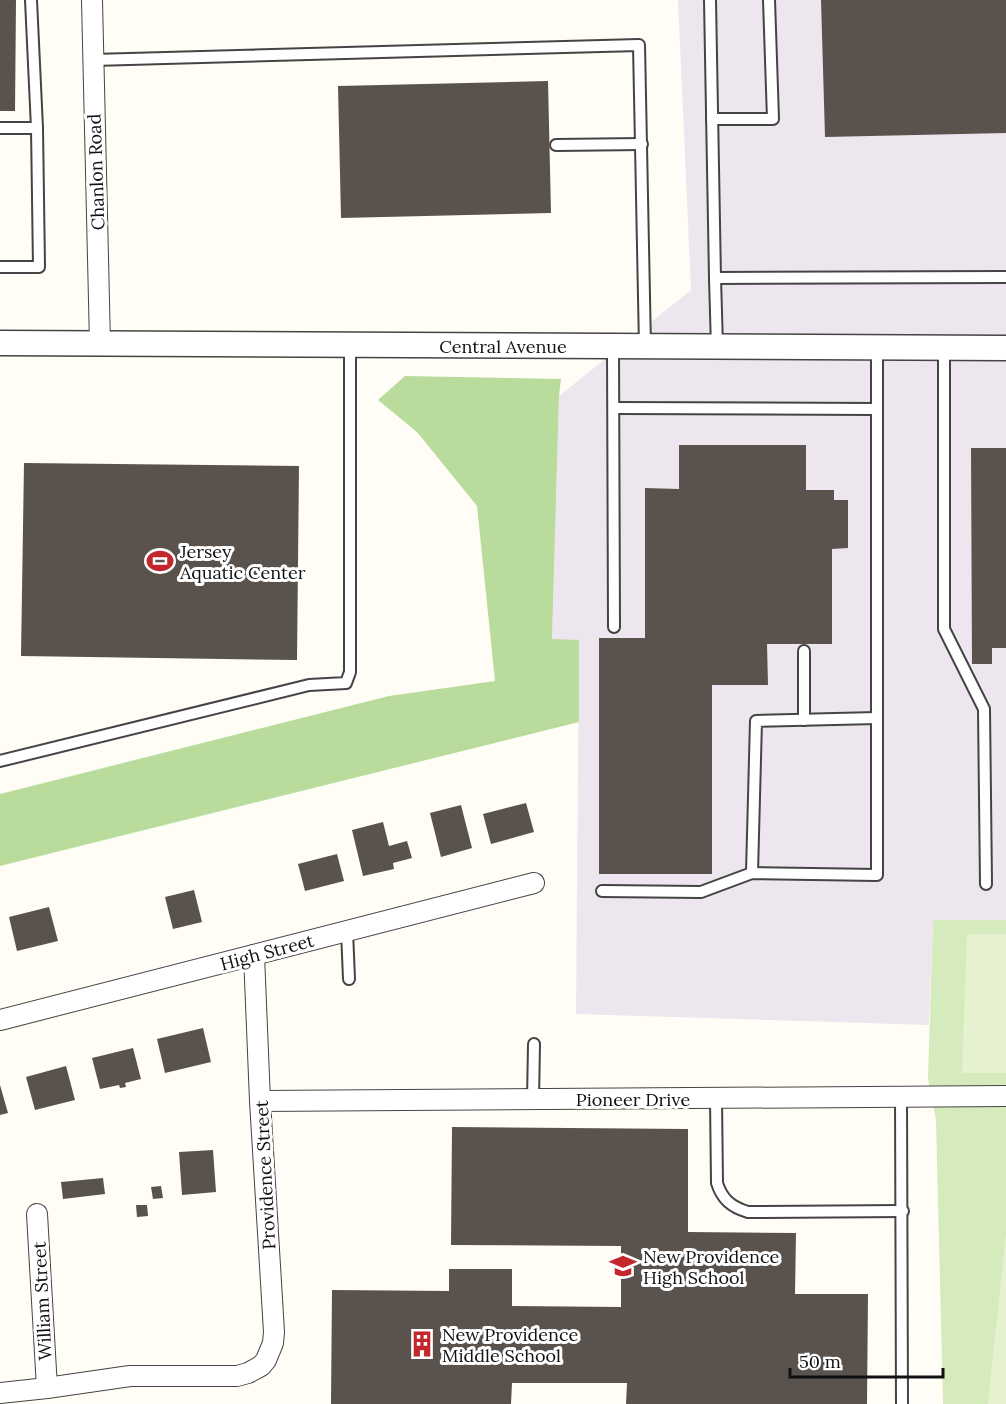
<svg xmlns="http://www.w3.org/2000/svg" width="1006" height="1404" viewBox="0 0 1006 1404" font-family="Lora,serif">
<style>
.industrial{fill:#eee6ef}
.green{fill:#d5ebbd}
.forest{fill:#b9dc9c}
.pitch{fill:#e6f2cf}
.building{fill:#5a524d}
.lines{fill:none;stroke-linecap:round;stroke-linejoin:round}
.service-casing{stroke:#444;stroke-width:14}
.minor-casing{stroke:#444;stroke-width:22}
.tertiary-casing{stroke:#444;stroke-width:27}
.service{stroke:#fff;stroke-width:10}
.minor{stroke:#fff;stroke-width:20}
.tertiary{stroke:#fff;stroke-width:24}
.labels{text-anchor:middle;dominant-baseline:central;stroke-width:6;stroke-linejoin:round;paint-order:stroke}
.street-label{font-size:18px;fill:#111;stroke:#fff}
.poi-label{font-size:18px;fill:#111;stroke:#fff;text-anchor:start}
</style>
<rect width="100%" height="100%" fill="#fffdf5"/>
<path class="industrial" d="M678,0H1006V920H933L929,1025L576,1014L579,640H552L559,396L691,290Z"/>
<path class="green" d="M933,920H1006V1404H943L936,1120L928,1079Z"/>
<path class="forest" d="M405,376L561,379L559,396L552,639L579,640V722L0,866V794L389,696L495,681L477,506L417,432L378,400Z"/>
<g class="pitch">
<path d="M967,934H1006V1073H962Z"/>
<path d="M1006,1232V1404H988Z"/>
</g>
<g class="building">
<path d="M0,0H16L15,111H0Z"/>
<path d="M821,0H1006V133L825,137Z"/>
<path d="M548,81L551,213L341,218L338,86Z"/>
<path d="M679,445H806V490H834V500H848V548L832,549V644H767L768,685H712V874H599V638H645V488L679,489Z"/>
<path d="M971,448H1006V648H992V664H972Z"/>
<path d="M24,463L299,466L297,660L21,656Z"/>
<path d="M526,803L534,832L491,844L483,814Z"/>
<path d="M461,805L472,848L441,857L430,813Z"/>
<path d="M383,822L389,846L407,841L412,858L393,863L394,869L363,876L352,830Z"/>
<path d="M337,854L344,881L305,891L298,864Z"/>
<path d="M194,890L202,922L173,929L165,897Z"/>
<path d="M49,907L58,941L17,951L9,917Z"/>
<path d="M203,1028L211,1062L165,1073L157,1039Z"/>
<path d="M133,1048L141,1079L125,1083L126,1087L120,1088L119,1085L100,1089L92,1058Z"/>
<path d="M66,1066L75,1100L35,1110L26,1077Z"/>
<path d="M0,1085L8,1113L0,1115Z"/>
<path d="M452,1127L688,1129V1232L796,1233L795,1294H868L867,1404H626L627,1383H512L511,1404H331L332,1290L449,1291V1269H512V1306L621,1307V1246L451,1245Z"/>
<path d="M213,1150L216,1192L182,1195L179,1152Z"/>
<path d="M103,1178L105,1194L63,1199L61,1182Z"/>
<path d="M161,1186L163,1198L153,1199L151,1187Z"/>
<path d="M136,1205H147L148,1216L137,1217Z"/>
</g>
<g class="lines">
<g class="service-casing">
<g id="service">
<path d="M710,0L715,278"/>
<path d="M93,60L639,45L645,347"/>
<path d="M712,119H773L769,0"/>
<path d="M0,128H37"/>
<path d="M556,145L642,144"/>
<path d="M0,267H39L37,128L31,0"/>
<path d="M613,347L614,627"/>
<path d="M717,347L715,278L1006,277"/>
<path d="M944,348V629L984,709L986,884"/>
<path d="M614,408L877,409"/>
<path d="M804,720V651"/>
<path d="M0,761L309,685L346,683L350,672V346"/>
<path d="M752,873L756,721L877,718"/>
<path d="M602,891L701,892L752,873L877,875V348"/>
<path d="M347,931L349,979"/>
<path d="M901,1096L902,1404"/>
<path d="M716,1099L717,1183C722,1199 731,1207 748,1212L903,1211"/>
<path d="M533,1100L534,1044"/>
</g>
</g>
<g class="minor-casing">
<g id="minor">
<path d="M92,0L100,344"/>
<path d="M0,1020L534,883"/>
<path d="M260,1101L1006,1096"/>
<path d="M37,1214L47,1388"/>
<path d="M0,1393L47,1388L130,1376H237L248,1373L261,1366L266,1360L273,1343L274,1332L260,1101L254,955"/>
</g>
</g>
<g class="tertiary-casing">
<path id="tertiary" d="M0,343L1006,348"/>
</g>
<use href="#service" class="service"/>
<use href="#minor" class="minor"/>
<use href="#tertiary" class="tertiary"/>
</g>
<defs>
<g id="stadium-bare" transform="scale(2.07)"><path d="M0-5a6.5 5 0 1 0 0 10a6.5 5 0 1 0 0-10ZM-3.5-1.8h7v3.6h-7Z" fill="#c4262e" stroke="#fff" stroke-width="2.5" paint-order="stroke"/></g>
<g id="school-bare" transform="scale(2.07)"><path d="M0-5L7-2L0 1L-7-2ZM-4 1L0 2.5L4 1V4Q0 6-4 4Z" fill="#c4262e" stroke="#fff" stroke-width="2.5" paint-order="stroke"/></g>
<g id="building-bare" transform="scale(2.07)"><path d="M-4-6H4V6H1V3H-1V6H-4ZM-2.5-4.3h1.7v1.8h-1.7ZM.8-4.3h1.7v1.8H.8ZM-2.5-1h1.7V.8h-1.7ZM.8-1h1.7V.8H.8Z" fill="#c4262e" stroke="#fff" stroke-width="2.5" paint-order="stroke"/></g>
</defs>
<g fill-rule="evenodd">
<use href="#stadium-bare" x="160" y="561"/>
<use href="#school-bare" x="623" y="1266"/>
<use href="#building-bare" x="422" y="1344"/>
</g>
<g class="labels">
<g class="street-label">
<text transform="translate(96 172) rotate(-92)">Chanlon Road</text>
<text x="503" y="346">Central Avenue</text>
<text transform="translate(267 952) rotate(-15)">High Street</text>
<text x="633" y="1099">Pioneer Drive</text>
<text transform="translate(265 1175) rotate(-93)">Providence Street</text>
<text transform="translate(42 1301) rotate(-93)">William Street</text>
</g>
<g class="poi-label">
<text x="180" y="551">Jersey<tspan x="180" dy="21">Aquatic Center</tspan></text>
<text x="643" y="1256">New Providence<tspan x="643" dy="21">High School</tspan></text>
<text x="442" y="1334">New Providence<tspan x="442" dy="21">Middle School</tspan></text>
</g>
</g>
<path d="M790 1368v9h153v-9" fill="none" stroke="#111111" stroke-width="3"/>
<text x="799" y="1368" font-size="18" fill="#111111" stroke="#ffffff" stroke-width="4.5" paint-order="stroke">50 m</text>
</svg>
